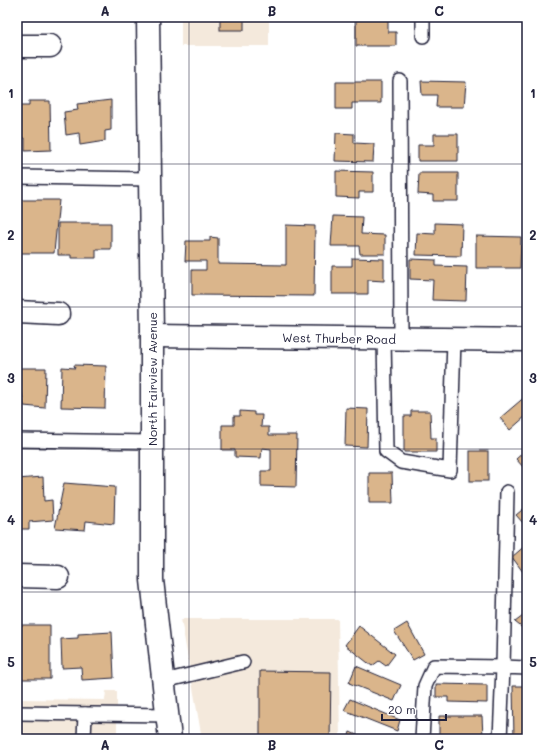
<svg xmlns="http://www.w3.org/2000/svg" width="544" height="756" viewBox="0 0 544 756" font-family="Mali,sans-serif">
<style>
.built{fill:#f4e9dc}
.building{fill:#dab58b;stroke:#22223b}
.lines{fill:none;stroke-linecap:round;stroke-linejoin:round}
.service-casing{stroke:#22223b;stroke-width:16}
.minor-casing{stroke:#22223b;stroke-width:25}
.tertiary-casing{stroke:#22223b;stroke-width:25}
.service{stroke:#fff;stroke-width:13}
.minor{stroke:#fff;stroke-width:22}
.tertiary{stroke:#fff;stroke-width:22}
.grid{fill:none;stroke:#22223b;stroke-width:1;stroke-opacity:0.55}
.labels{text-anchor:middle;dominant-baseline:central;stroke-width:4;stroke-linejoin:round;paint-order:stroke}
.street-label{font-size:12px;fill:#22223b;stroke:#fff}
.neatline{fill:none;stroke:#22223b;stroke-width:1.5}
.grid-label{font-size:13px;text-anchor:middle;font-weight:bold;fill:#22223b}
</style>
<rect width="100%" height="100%" fill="#fff"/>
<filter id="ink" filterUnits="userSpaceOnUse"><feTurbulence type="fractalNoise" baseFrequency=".025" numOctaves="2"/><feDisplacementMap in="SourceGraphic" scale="8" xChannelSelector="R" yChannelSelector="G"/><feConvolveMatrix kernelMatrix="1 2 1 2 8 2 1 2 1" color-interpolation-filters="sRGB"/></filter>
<g filter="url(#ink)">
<g class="built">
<rect x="181" y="17" width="88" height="29"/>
<path d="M181,619H338L340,739H202Z"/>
<path d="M106,691H117V739H17V699L105,700Z"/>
</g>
<g class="building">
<rect x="220" y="17" width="24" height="13"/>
<path d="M356,17H388V32H396V46H356Z"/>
<rect x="525" y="17" width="2" height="24"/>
<path d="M421,81L466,82L464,107H436L437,95H422Z"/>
<path d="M336,82H381V103H352V109H336Z"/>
<path d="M111,100V130L105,131V141L80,145L79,133L66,135L64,112L78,110L77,104Z"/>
<path d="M29,101H50L51,150L25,151V138H17V106H29Z"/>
<path d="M336,133L354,134V143L374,144L373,162L335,161Z"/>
<path d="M434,134H458V161H418V145H434Z"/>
<path d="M336,171L373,172V192H359V198L336,197Z"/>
<path d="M419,173H458V201H433V195L418,194Z"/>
<path d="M17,200H59L54,253H17Z"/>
<path d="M333,216L362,217L361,234L385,235V254H360L359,246H331Z"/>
<path d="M58,223H111V249H96V258H71V255H58Z"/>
<path d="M435,223L462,224L461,256L416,255L417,233L435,234Z"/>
<path d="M286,225L315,226L314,296L192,295V270H206V261H185L186,241H210V237L218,238V264L286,265Z"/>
<path d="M476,236L521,237L520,268H476Z"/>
<path d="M352,258L384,259V281L368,280V294H332V266H352Z"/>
<path d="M410,259L436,260V266L467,267L466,301L432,300L433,280L410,279Z"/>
<path d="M74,365L106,366L105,408L61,407L62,367L75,368Z"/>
<path d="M17,368H46L45,408L24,406L22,393H17Z"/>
<path d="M527,395V415L510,430L500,418Z"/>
<path d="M346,408L368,409L367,447L345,446Z"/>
<path d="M240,411L254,412V415H262L261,427H269V435H297L296,487L261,486V471H271V449L262,448L261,458L235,457V450H222V425H234V416H240Z"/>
<path d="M411,411H430L431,438H436V452H404V416H411Z"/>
<path d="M527,449V466L524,468L516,459Z"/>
<rect x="470" y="451" width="18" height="30"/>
<path d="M369,473H392L393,503H369Z"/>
<path d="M43,477L44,501L52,500L53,520L29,522V529H17V479Z"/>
<path d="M64,483L115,487L114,524L86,521L85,530L55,528Z"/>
<path d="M527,506V519L523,523L516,515Z"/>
<path d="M527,544V568L523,572L512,557Z"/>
<path d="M527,613V628L525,630L515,622Z"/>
<path d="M407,623L424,654L413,660L394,631Z"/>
<path d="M18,625H50V679H17Z"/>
<path d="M359,626L395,654L386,666L379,661L372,666L345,645Z"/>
<path d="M112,632L114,678L82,680L81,667L62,668L61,639L78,638V634Z"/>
<path d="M356,666L401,685L394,701L349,683Z"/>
<path d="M260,671L331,672L330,739H260Z"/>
<path d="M436,684L487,685V703L448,702V697H436Z"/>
<path d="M513,686H527V739H514Z"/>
<path d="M350,699L400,720L397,731L344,710Z"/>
<path d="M439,716H482L483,737L439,738Z"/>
<path d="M350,732L366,739H348Z"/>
</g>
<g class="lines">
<g class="service-casing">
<g id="service">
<path d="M423,17V36"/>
<path d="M400,81L401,338"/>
<path d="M17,177L150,179"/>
<path d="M384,338L386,451L401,462L450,470L454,339"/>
<path d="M17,440L152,442"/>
<path d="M164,681L243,662"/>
<path d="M17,713L168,715"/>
<path d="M84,739L85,714"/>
<path d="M422,739L425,686L434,666L503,667L507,492"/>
<path d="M500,739L503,667L527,668"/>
</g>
</g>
<g class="minor-casing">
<g id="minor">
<path d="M17,46H50"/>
<path d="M17,312L58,314"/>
<path d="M152,336L527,340"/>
<path d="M17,576L58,577"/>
</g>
</g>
<g class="tertiary-casing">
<path id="tertiary" d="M148,17L152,336V580L170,739"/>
</g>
<use href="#service" class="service"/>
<use href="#minor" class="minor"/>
<use href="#tertiary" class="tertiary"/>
</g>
</g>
<path class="grid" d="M189,17V739M355,17V739M17,164H527M17,307H527M17,449H527M17,592H527"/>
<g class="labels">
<g class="street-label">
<text transform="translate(339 338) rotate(1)">West Thurber Road</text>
<text transform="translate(152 379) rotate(-90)">North Fairview Avenue</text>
</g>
</g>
<rect width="544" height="756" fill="none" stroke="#fff" stroke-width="44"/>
<path d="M382 714v6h64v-6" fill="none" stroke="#22223b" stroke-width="2"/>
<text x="388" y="714" font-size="12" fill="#22223b" stroke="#ffffff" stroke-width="3" paint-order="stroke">20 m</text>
<rect x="22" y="22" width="500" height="712" class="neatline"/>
<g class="grid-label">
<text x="105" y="16">A</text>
<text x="272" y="16">B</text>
<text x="439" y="16">C</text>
<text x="11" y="98">1</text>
<text x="533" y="98">1</text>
<text x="11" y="240">2</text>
<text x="533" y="240">2</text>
<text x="11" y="383">3</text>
<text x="533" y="383">3</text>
<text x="11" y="525">4</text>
<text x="533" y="525">4</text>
<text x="11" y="667">5</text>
<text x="533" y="667">5</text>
<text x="105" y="750">A</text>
<text x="272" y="750">B</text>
<text x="439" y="750">C</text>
</g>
</svg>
